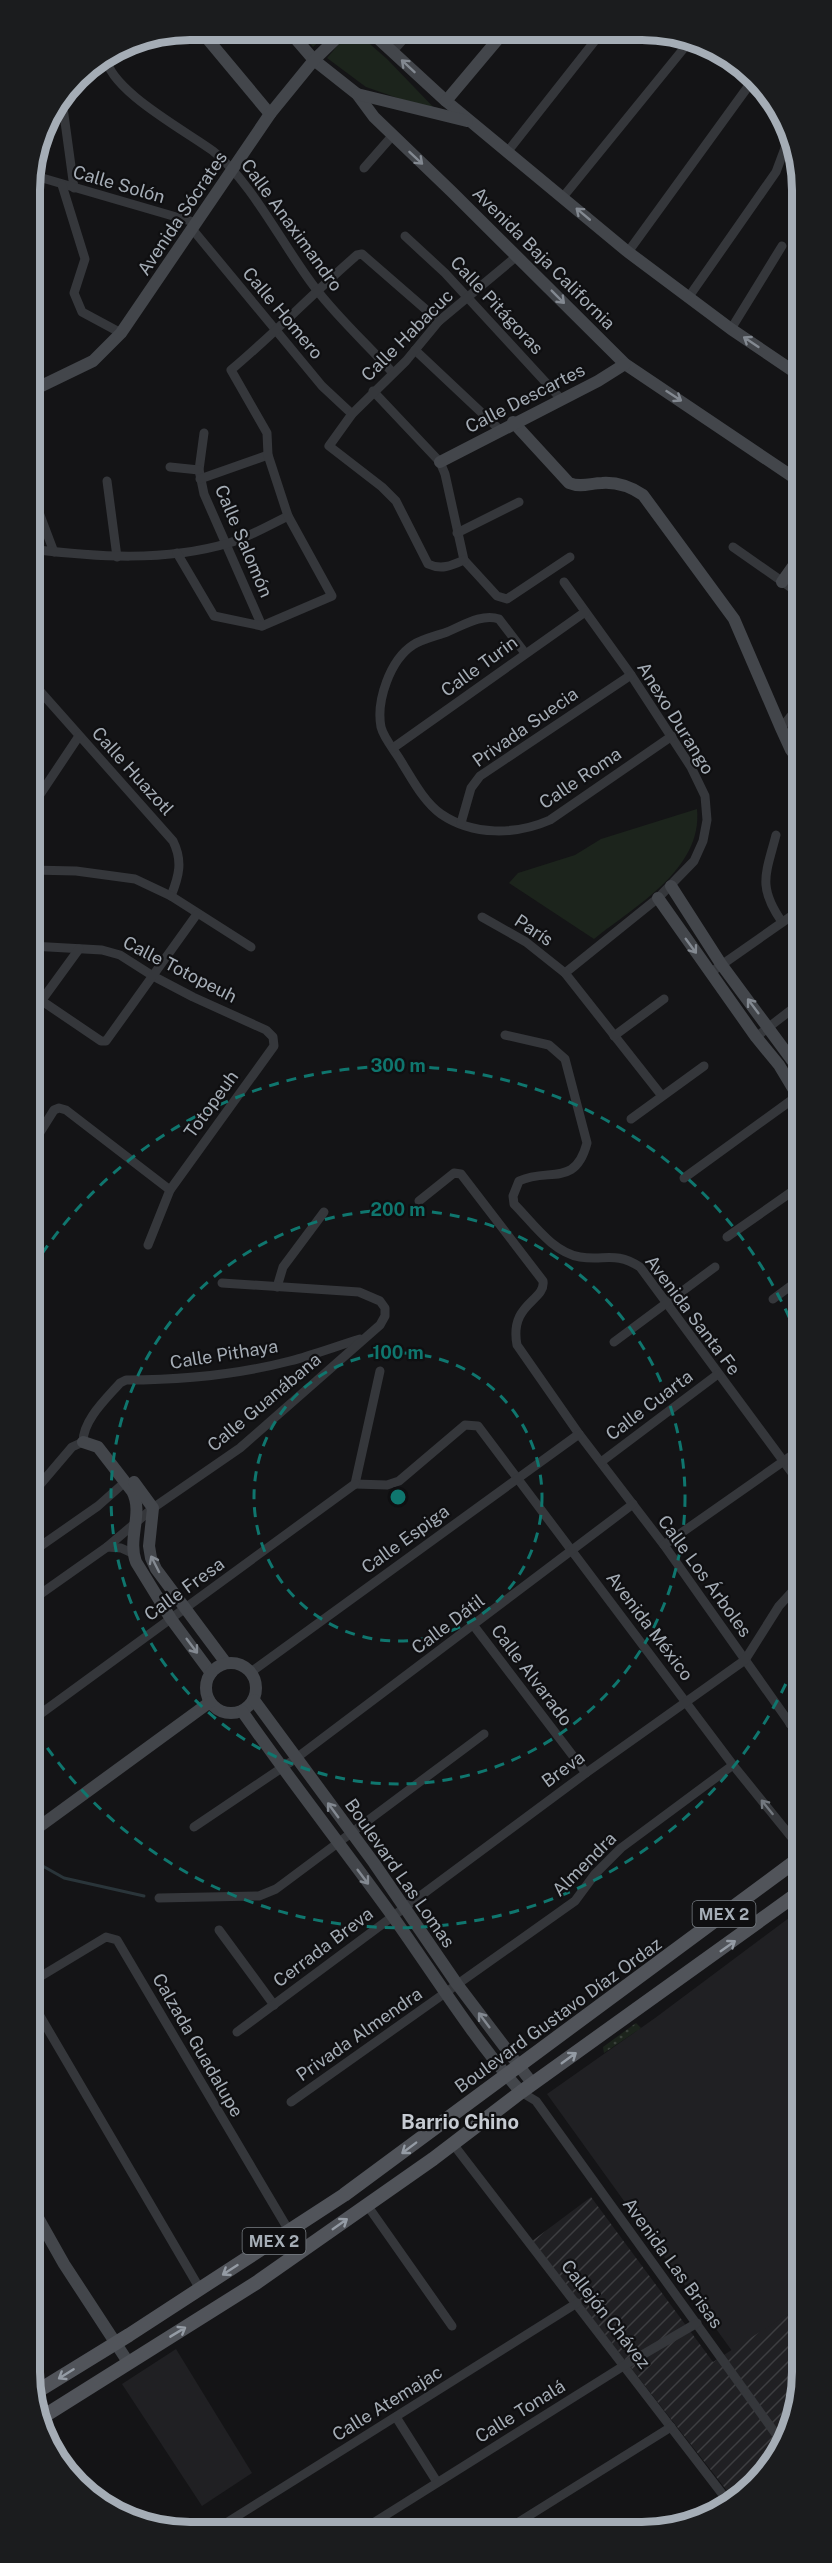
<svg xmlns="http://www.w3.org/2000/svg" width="832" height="2563" viewBox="0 0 832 2563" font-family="'Public Sans',sans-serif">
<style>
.built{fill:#202023}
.industrial{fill:url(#industrial-furrows)}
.grass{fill:url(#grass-dots)}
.green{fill:#1c241c}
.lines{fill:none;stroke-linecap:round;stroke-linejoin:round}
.stream{stroke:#2a353a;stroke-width:3}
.street{stroke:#35373b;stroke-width:9}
.secondary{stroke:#43464b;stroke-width:12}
.primary{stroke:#51545a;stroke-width:14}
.oneway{stroke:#838991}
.oneway2{stroke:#73787f}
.oneway3{stroke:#949ba4}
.ring{fill:none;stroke:#0f766e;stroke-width:3;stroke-dasharray:10 8}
.labels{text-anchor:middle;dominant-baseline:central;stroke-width:4.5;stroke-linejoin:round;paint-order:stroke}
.shield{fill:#0f0f11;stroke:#787e84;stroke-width:1.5}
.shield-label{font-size:16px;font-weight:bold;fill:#a5adb6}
.street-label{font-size:18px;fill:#a5adb6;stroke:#0f0f11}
.neighbourhood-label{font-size:20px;font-weight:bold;fill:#c6cbd2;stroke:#0f0f11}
.rim{fill:none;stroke:#a5adb6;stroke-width:8}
.centre{fill:#0f766e;stroke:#0f0f11;stroke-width:3}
.ring-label{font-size:18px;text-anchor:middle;font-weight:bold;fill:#0f766e;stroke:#0f0f11;stroke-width:4.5;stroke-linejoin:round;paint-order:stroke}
</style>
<defs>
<pattern id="industrial-furrows" width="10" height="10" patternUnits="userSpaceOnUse" patternTransform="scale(1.5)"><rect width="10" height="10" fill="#202023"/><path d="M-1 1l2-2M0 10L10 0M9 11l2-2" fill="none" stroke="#3d3e41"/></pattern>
<pattern id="grass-dots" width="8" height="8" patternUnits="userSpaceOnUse" patternTransform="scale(1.5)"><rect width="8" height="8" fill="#1c241c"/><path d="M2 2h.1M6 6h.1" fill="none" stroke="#3a413b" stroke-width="1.8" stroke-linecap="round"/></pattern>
</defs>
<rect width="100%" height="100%" fill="#141416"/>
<g class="built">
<path d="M801,1909L802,2305L732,2351L547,2094L655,2018Z"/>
<path d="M176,2349L252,2473L202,2506L122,2384Z"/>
</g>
<path class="industrial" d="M591,2197L713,2362L802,2305V2382L790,2434L762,2479L735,2501L532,2241Z"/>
<path class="grass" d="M636,2023L641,2028L604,2053L603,2047Z"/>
<g class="green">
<path d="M299,31H331L313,47Z"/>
<path d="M355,31L387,59L438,112L366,87L327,58L339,44Z"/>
<path d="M697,809C703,869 635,906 594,939L509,883L518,873L575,855L601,839Z"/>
</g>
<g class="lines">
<path class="stream" d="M32,1860L64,1878L144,1896"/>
<g class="street">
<path d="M392,52L411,31"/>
<path d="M106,57C109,90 186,131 213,151C252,182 284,248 316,289C339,319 368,345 393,373"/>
<path d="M62,100L74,188"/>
<path d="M508,151L601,33"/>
<path d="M364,168L393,135"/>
<path d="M32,175L197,223"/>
<path d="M62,185L85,259L74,293L82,312L121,333"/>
<path d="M563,197L689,42"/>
<path d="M193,230L322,386L352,414"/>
<path d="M405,236L445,273L561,399"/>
<path d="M628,252L755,77"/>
<path d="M688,298L776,172L788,140"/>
<path d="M731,329L782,246"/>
<path d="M415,350L500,430"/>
<path d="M31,374V390"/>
<path d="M373,391L440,462L445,474L464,560L497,596L507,599L570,557"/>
<path d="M204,433L199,470L204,494L262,626"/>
<path d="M170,467L199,470"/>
<path d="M200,479L268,455"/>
<path d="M107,481L117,557"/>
<path d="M32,494L54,552"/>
<path d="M457,533L519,502"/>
<path d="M733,547L800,594"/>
<path d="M31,549C95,557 165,562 229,543C249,537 268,526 288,516"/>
<path d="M177,553L214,616L262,626L332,596L288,516L268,455L267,433L231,370C275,333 314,292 357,255L362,254L439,321"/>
<path d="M464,560C451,566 441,570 428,564L396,501L382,487L329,446L352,414L406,361L439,321L517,256"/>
<path d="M564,582L631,675L691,767L705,796L707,820L703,841L694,861L658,898L565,973"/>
<path d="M525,653L499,619C482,613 462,626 447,632C436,636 422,639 413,645C390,660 376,701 381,727C384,739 396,752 402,763C412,779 424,802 441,814C473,836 516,835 550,820L672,736"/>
<path d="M31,681L173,841C183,861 179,876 171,896"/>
<path d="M781,728L800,705"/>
<path d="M393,748L585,612"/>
<path d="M31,808L79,736"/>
<path d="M461,823L471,788L480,776L631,675"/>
<path d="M776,835C766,874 757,886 782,922"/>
<path d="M31,870L76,871L135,879L171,896L251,947"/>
<path d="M482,917L526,942L565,973L662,1096"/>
<path d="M31,946L102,950L120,955L153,976L193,997L266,1030L273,1037L274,1046L170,1190L148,1245"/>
<path d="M710,973L800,910"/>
<path d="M42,1001L101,1041H106L197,914"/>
<path d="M31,1015L79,949"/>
<path d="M505,1035L549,1045L565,1059L587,1143C575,1188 549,1167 519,1181L513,1196L514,1204C533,1223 552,1252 580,1257C605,1261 615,1251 640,1267L801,1485"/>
<path d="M614,1036L664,999"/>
<path d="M756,1037L800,1003"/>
<path d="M631,1119L704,1066"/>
<path d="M32,1145L54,1110L59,1108L66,1110L170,1190"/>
<path d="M684,1178L800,1094"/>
<path d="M419,1201L454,1173L461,1174L543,1281C546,1301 509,1303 517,1345L579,1434L664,1545L801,1739"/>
<path d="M727,1237L800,1186"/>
<path d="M277,1287L283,1267L324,1212"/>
<path d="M773,1299L800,1279"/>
<path d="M614,1342L715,1267"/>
<path d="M601,1462L718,1374"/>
<path d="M355,1484L387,1485L399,1481L465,1425L478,1426L733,1765L801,1849"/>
<path d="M355,1484L380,1371"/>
<path d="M32,1494L72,1447L83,1442C83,1420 106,1399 120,1383L126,1380C181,1380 236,1375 290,1361C313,1355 337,1346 360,1339"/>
<path d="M664,1545L801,1449"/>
<path d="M107,1547L121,1548L132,1553"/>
<path d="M32,1552L98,1506L125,1482"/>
<path d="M32,1600L107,1547L153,1508L240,1448L380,1325L385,1316V1308L380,1301L359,1292L222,1283"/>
<path d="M474,1626L586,1773"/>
<path d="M251,1672L579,1434"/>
<path d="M32,1720L355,1484"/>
<path d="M790,1724L801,1718"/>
<path d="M194,1827L295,1759L633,1504"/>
<path d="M159,1898L259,1896L276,1889L484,1734"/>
<path d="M219,1930L274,2005"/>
<path d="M33,1981L106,1937L117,1940L301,2251"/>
<path d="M33,2004L200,2289"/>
<path d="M237,2032L586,1773L745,1660L779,1606L801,1582"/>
<path d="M521,2092L536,2101L783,2444"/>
<path d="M291,2102L575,1901L595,1874L621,1848L733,1765"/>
<path d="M453,2144L730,2504"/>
<path d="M367,2205L452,2326"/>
<path d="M396,2417L437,2482"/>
<path d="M741,2491L762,2478"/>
<path d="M686,2525L726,2499"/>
<path d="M215,2530L577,2303"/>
<path d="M362,2530L625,2365L697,2323"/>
<path d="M506,2530L671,2427"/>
</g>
<g class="secondary">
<path d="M200,30L270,114"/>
<path d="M289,31L314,60L357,94L374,117L452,192L625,364L799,481"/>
<path d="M370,31L446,101L628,252L731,329L799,375"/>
<path d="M357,94L467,121"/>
<path d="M446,101L504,32"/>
<path d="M31,391L93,361L121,333L270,114L314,60L344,31"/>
<path d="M513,422L569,483C581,488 591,483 602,483C617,482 631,487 643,495L734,619L781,728L791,750L800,762"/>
<path d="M440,462L598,381L625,364"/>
<path d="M782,582L799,558"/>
<path d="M671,886L721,964L800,1071"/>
<path d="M658,898L756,1037L779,1065L800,1100"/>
<path d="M83,1442L98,1447L132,1491C144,1513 127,1538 136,1562L171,1619L211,1673"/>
<path d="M134,1482L153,1508L149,1546L151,1558L156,1569L226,1663"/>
<circle cx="231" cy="1688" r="25"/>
<path d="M254,1700L374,1863L457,1984L532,2083"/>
<path d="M242,1711C290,1780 342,1846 391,1914C434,1974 472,2037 521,2092"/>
<path d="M32,1832L210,1702"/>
<path d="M33,2209L64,2264L128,2362"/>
</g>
<g class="primary">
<path d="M33,2394L129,2335L344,2195L801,1857"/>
<path d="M41,2418L256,2283L433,2159L521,2092L801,1891"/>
</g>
</g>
<defs><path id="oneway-shaft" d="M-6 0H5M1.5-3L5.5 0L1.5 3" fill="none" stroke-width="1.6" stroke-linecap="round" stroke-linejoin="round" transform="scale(1.5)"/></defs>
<g class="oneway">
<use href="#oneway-shaft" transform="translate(408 66) rotate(-137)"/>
<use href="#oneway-shaft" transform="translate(416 158) rotate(43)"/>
<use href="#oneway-shaft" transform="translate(583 214) rotate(-140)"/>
<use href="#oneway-shaft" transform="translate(558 297) rotate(45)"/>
<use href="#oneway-shaft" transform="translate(751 342) rotate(-146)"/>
<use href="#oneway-shaft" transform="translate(674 396) rotate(33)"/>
<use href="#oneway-shaft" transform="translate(691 946) rotate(54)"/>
<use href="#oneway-shaft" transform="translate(753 1006) rotate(-127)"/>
<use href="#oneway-shaft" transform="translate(155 1564) rotate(-117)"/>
<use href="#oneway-shaft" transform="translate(192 1646) rotate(53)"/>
<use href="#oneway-shaft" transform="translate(333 1810) rotate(-126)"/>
<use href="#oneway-shaft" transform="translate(363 1877) rotate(53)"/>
<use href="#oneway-shaft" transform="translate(484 2020) rotate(-127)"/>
</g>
<use class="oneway2" href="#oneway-shaft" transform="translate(767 1807) rotate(-129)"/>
<g class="oneway3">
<use href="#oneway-shaft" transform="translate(728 1946) rotate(-35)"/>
<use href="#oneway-shaft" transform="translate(569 2058) rotate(-36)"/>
<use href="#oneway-shaft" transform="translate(409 2148) rotate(143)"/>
<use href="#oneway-shaft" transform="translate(340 2224) rotate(-35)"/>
<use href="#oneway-shaft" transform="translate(230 2270) rotate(147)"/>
<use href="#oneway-shaft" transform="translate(178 2332) rotate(-31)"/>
<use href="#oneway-shaft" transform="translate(66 2374) rotate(148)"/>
</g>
<g class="ring">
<circle cx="398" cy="1497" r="144"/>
<circle cx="398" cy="1497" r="287"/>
<path d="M800 1651A431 431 0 0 1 32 1725M32 1269A431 431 0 0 1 800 1343"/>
</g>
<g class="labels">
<g class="shield">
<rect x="692.5" y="1901" width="63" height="26" rx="4.5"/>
<rect x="242.5" y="2228" width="63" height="26" rx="4.5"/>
</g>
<g class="shield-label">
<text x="724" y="1914">MEX 2</text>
<text x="274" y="2241">MEX 2</text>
</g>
<g class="street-label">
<text transform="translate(119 184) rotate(16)">Calle Solón</text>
<text transform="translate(182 213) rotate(-56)">Avenida Sócrates</text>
<text transform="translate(292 225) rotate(54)">Calle Anaximandro</text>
<text transform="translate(544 258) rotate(45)">Avenida Baja California</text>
<text transform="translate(497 305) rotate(47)">Calle Pitágoras</text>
<text transform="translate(283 313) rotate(50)">Calle Homero</text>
<text transform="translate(407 335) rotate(-45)">Calle Habacuc</text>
<text transform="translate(525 398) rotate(-27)">Calle Descartes</text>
<text transform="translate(244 541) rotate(67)">Calle Salomón</text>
<text transform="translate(479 666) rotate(-36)">Calle Turin</text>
<text transform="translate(676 718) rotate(58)">Anexo Durango</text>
<text transform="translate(525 727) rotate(-35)">Privada Suecia</text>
<text transform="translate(133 771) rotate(48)">Calle Huazotl</text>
<text transform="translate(580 778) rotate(-34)">Calle Roma</text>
<text transform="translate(534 930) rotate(33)">París</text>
<text transform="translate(180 969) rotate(27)">Calle Totopeuh</text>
<text transform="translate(211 1104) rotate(-54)">Totopeuh</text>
<text transform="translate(693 1315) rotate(53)">Avenida Santa Fe</text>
<text transform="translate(224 1354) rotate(-9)">Calle Pithaya</text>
<text transform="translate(264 1402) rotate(-40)">Calle Guanábana</text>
<text transform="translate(649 1405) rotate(-37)">Calle Cuarta</text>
<text transform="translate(405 1539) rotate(-36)">Calle Espiga</text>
<text transform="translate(705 1576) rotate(54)">Calle Los Árboles</text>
<text transform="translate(184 1589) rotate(-36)">Calle Fresa</text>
<text transform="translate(448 1624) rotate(-37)">Calle Dátil</text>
<text transform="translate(650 1626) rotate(53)">Avenida México</text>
<text transform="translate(532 1675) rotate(53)">Calle Alvarado</text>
<text transform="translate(563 1769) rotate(-36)">Breva</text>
<text transform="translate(584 1864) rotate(-45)">Almendra</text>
<text transform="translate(400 1873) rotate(55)">Boulevard Las Lomas</text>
<text transform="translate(323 1947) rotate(-37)">Cerrada Breva</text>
<text transform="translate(558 2015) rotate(-36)">Boulevard Gustavo Díaz Ordaz</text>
<text transform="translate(359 2034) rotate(-35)">Privada Almendra</text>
<text transform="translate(198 2045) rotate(60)">Calzada Guadalupe</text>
<text transform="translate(673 2263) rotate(54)">Avenida Las Brisas</text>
<text transform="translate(606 2314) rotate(52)">Callejón Chávez</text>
<text transform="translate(387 2403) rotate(-32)">Calle Atemajac</text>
<text transform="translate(520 2411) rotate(-32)">Calle Tonalá</text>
</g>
<g class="neighbourhood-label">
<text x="460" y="2122">Barrio Chino</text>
</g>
</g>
<path d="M0 0H832V2563H0ZM190 40H642A150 150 0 0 1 792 190V2372A150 150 0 0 1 642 2522H190A150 150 0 0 1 40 2372V190A150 150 0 0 1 190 40Z" fill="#1b1c1e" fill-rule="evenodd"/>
<path class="rim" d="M190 40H642A150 150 0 0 1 792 190V2372A150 150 0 0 1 642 2522H190A150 150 0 0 1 40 2372V190A150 150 0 0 1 190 40Z"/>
<circle cx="398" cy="1497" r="9" class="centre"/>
<g class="ring-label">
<text x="398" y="1072">300 m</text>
<text x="398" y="1216">200 m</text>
<text x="398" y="1359">100 m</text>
</g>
</svg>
